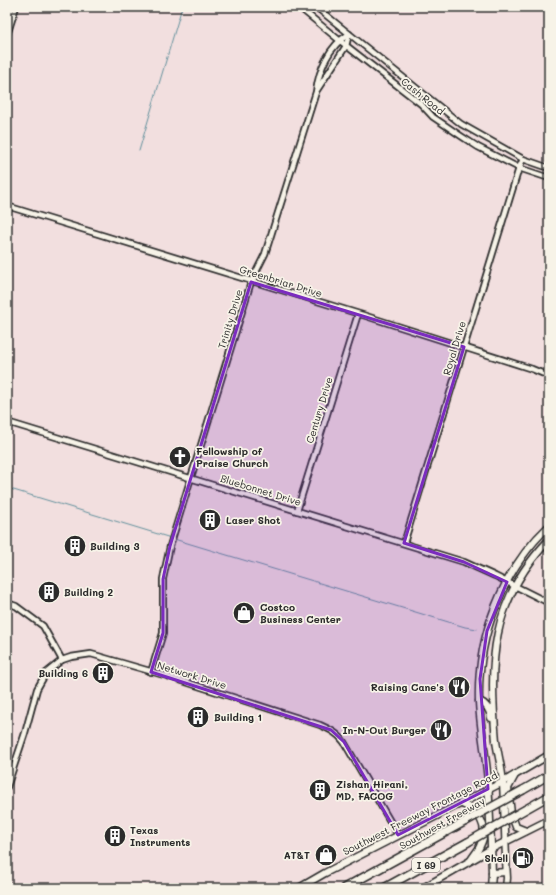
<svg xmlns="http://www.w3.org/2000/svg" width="556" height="895" viewBox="0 0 556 895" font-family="Mali,sans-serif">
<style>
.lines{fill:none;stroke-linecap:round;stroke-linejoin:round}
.stream{stroke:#62909c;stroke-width:1}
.minor-casing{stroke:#2b2b2b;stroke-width:8}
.major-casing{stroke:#2b2b2b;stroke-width:9}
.highway-casing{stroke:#2b2b2b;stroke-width:10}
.minor{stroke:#f7f3e8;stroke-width:4.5}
.major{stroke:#f7f3e8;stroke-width:6}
.highway{stroke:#f7f3e8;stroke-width:7}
.highway-bridge-casing{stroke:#2b2b2b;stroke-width:10;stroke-linecap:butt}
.highway-bridge{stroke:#f7f3e8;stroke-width:7}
.marked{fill:#7b2cbf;fill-opacity:0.2;stroke:#7b2cbf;stroke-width:3;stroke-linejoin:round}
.labels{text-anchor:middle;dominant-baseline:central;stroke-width:3.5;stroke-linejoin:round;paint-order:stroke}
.shield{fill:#f7f3e8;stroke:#686764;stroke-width:1}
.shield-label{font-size:9px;font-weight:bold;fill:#2b2b2b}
.street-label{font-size:10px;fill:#2b2b2b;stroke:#f7f3e8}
.poi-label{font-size:10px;font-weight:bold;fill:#2b2b2b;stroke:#f7f3e8;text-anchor:start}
</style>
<rect width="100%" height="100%" fill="#f2dfdf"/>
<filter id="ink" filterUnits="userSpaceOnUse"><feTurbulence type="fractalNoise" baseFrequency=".025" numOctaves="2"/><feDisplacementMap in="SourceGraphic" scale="8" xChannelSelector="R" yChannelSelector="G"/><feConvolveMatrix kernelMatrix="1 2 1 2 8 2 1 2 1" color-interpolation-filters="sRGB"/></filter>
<g filter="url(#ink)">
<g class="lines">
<g class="stream">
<path d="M139,151L182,7"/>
<path d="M7,488L171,538"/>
<path d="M174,539L465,627L477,629"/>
</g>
<g class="minor-casing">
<g id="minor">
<path d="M299,7L339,40L421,104L433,117L461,136L478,147L519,168L549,178"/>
<path d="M316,7L461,124L523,159L549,168"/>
<path d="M7,35L16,7"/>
<path d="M317,90L346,46L349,34"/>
<path d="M7,206L366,316L532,369L549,376"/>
<path d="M7,422L464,562L495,576L549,603"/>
<path d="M297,511L358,314"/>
<path d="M404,543L519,168L523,159"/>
<path d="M7,603L16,606L43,626L62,660"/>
<path d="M151,672L163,633V579L170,546L251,282L265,254L316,92C319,69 329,46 349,34"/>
<path d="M7,787L25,733L37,689L46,673L62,660L71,657L91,654L167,676L320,725C329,729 338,733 344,742L398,835"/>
</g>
</g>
<g class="major-casing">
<g id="major">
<path d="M479,701C487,704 490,710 491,718"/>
<path d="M515,775L508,788L511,813L516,827L526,831"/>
<path d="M460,803C479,811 490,826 480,846C478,851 474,855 471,860"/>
<path d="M492,873L506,872"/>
<path d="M7,885L9,888"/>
<path d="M299,888L325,873L503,782L549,755"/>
<path d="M423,888L491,849L549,820"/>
<path d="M491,888L492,873C491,843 490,813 488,782C486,755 480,728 479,701C477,637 502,570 549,526"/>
<path d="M506,888L507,878C505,846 505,815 503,783C502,769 498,755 496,741C489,662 490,601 549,540"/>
</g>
</g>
<g class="highway-casing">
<g id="highway">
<path d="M523,790L549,775"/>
<path d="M526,809L549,796"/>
<path d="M344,888L466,821"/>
<path d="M384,888L468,842"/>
</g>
</g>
<use href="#minor" class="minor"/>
<use href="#major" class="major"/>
<use href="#highway" class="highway"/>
<g class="highway-bridge-casing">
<g id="highway-bridge">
<path d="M466,821L523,790"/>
<path d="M468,842L526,809"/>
</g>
</g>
<use href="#highway-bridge" class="highway-bridge"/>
</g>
</g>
<path class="marked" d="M251,282L464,347L404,543L464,562L507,582L487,631L480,679L488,789L398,835L344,742L331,730L151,672L163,633V579L170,546Z"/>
<defs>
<g id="church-disc" transform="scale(1.15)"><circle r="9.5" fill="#2b2b2b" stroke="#f7f3e8"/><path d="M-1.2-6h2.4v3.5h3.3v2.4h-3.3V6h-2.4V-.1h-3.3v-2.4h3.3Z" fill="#fff"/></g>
<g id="building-disc" transform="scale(1.15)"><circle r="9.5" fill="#2b2b2b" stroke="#f7f3e8"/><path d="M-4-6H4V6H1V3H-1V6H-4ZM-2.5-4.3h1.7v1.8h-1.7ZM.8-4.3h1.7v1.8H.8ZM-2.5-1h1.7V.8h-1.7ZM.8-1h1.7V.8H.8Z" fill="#fff"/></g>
<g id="shop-disc" transform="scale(1.15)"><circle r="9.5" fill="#2b2b2b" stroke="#f7f3e8"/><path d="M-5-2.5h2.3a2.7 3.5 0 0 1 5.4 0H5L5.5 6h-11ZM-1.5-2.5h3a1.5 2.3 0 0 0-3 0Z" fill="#fff"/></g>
<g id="restaurant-disc" transform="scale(1.15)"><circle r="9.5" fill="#2b2b2b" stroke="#f7f3e8"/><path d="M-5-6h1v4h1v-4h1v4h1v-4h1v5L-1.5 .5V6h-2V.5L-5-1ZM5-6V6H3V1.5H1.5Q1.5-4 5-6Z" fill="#fff"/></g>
<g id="fuel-disc" transform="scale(1.15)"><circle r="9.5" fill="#2b2b2b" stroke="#f7f3e8"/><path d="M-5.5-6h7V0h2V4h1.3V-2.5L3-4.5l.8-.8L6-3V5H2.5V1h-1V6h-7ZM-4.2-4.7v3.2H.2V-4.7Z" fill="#fff"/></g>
</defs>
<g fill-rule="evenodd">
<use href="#church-disc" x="180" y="457"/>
<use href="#building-disc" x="210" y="520"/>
<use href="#building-disc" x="75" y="546"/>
<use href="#building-disc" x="49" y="592"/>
<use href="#shop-disc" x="244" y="613"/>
<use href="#building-disc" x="103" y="673"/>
<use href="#restaurant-disc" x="459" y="687"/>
<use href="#building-disc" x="198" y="717"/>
<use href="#restaurant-disc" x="441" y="730"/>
<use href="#building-disc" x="320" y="790"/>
<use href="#building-disc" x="115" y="836"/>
<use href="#shop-disc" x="326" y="855"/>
<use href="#fuel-disc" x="523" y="858"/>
</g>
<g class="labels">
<rect class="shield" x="412" y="858" width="28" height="14" rx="3"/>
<g class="shield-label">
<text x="426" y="865">I 69</text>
</g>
<g class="street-label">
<text transform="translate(423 96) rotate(39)">Cash Road</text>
<text transform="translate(281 281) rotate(17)">Greenbriar Drive</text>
<text transform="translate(230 319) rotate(-73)">Trinity Drive</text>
<text transform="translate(454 348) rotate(-73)">Royal Drive</text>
<text transform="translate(319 410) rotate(-73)">Century Drive</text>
<text transform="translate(261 490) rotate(17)">Bluebonnet Drive</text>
<text transform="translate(192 675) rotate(17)">Network Drive</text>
<text transform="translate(420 813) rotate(-27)">Southwest Freeway Frontage Road</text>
<text transform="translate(442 823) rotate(-29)">Southwest Freeway</text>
</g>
<g class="poi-label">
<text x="196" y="451">Fellowship of<tspan x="196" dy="12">Praise Church</tspan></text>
<text x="226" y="520">Laser Shot</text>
<text x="90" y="546">Building 3</text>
<text x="64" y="592">Building 2</text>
<text x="260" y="607">Costco<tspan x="260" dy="12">Business Center</tspan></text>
<text x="88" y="673" text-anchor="end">Building 6</text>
<text x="444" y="687" text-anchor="end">Raising Cane's</text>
<text x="214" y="717">Building 1</text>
<text x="426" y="730" text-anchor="end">In-N-Out Burger</text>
<text x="336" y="784">Zishan Hirani,<tspan x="336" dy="12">MD, FACOG</tspan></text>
<text x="130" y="830">Texas<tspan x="130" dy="12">Instruments</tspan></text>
<text x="310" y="855" text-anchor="end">AT&amp;T</text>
<text x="508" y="858" text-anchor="end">Shell</text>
</g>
</g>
<rect width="556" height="895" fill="none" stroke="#f7f3e8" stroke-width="24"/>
<rect x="12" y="12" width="532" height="871" fill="none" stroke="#2b2b2b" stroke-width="1.5" filter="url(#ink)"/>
</svg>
